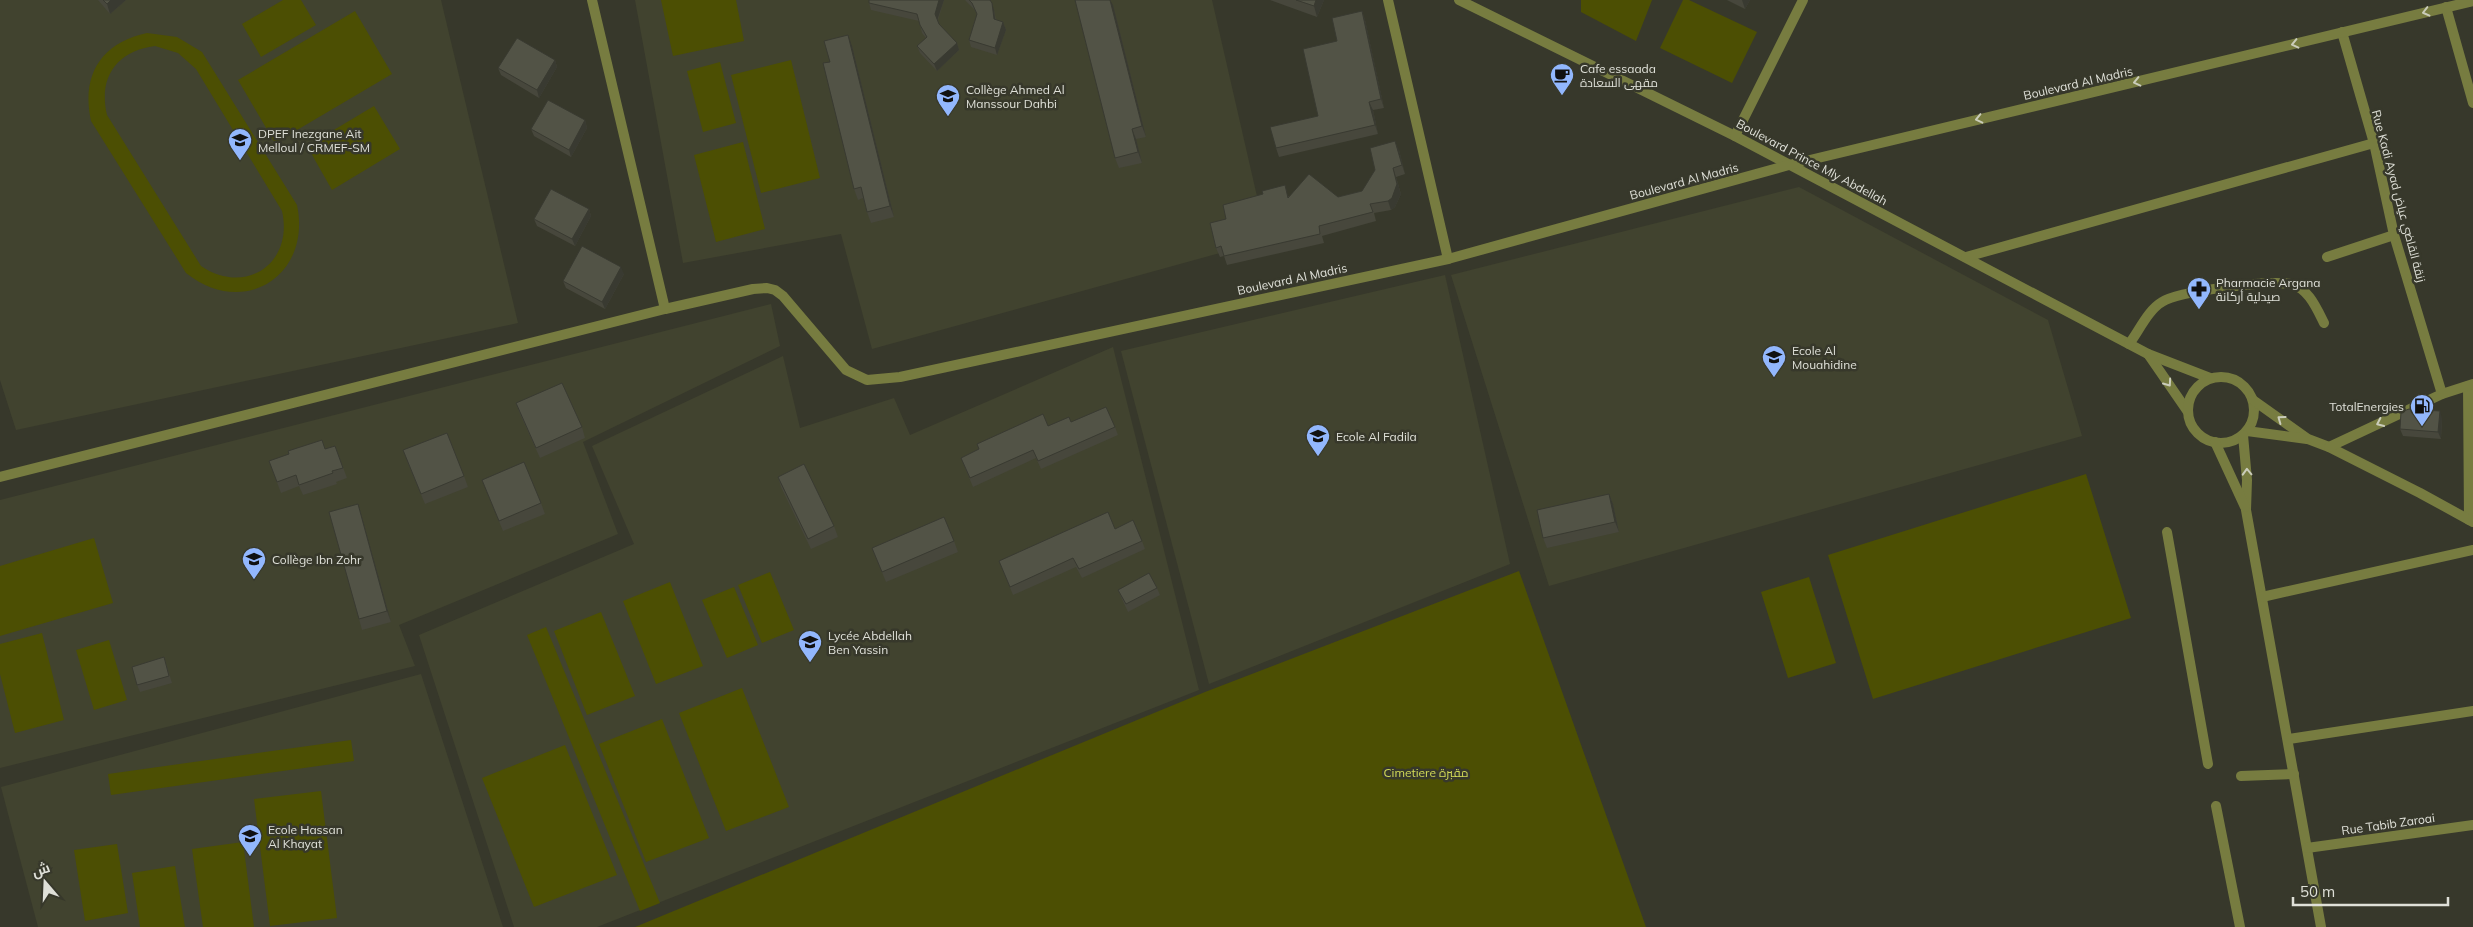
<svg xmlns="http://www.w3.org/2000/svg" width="2473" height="927" viewBox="0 0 2473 927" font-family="Mulish,Cairo,sans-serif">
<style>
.built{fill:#41432f}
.green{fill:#4c4f03;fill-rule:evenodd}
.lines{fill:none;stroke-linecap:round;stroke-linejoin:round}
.street{stroke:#777c40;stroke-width:10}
.wall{fill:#47473c}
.shaded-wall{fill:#393a31}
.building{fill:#525346;stroke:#393a31}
.oneway{stroke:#caccba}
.labels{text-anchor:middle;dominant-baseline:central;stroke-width:5;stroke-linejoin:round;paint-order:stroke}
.poi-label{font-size:12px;fill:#dfe0d8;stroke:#37382b;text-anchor:start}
.street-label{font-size:12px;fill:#dfe0d8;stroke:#37382b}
.park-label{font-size:12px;fill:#d2da57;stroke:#37382b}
</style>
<rect width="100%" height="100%" fill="#37382b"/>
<g class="built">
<path d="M0,0H441L518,323L16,430L0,380Z"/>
<path d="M635,0H1212L1267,240L872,349L841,234L683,263Z"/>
<path d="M1799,187L2048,320L2082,436L1549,586L1451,275Z"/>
<path d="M1445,275L1510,564L1209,684L1121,351Z"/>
<path d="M771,304L780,346L583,442L618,534L399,625L415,666L0,768V500Z"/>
<path d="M1113,347L1199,690L597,927H514L419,635L634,544L592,446L783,356L800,428L894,398L910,435Z"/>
<path d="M421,674L503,927H38L1,787Z"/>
</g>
<g class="green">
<path d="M283,0H301L316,25L261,57L242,24Z"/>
<path d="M661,0H736L744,41L673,56Z"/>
<path d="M1581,0H1652L1636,41L1581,12Z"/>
<path d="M1683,0H1689L1757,32L1732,83L1660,48Z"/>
<path d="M355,11L392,74L275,143L238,80Z"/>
<path d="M147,33L177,37L202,52L297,205C312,276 243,319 186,273L91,121C81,75 101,43 147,33ZM155,46L178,53L196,69L282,211C294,264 245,296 201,266L107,115C98,77 117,51 155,46Z"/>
<path d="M791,60L820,178L761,193L731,75Z"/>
<path d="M720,62L736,123L703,132L687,71Z"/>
<path d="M374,106L400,149L332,190L307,146Z"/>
<path d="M743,142L765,229L716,242L694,155Z"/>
<path d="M2086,474L2131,618L1873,699L1828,555Z"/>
<path d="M94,538L113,603L0,636V566Z"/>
<path d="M1519,571L1646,927H635L1205,692Z"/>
<path d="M770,572L794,630L762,643L738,585Z"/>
<path d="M1809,577L1836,663L1788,678L1761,592Z"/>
<path d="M670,582L703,666L656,684L623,601Z"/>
<path d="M734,587L758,645L727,658L702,600Z"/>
<path d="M601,612L635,696L587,715L554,631Z"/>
<path d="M546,627L660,903L640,911L527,635Z"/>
<path d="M42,633L64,720L15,733L0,674V644Z"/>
<path d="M109,640L127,700L94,710L76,650Z"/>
<path d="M742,688L789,807L726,831L679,713Z"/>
<path d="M662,719L709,838L646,862L599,744Z"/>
<path d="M351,740L354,761L111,795L108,774Z"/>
<path d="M565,745L617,875L534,907L482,778Z"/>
<path d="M321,791L337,918L270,926L254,799Z"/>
<path d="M243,842L254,927H203L192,849Z"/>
<path d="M117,844L128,913L85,921L74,850Z"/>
<path d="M175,866L185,927H140L132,873Z"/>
</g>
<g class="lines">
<g class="street">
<path d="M1388,0L1448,259"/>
<path d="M1459,0L1735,136L2148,354L2210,378"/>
<path d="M2446,7L2473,103"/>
<path d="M2342,32L2374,143L2394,235L2442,394"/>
<path d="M1735,136L1803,0"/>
<path d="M1966,257L2374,143"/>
<path d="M2327,257L2394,235"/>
<path d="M665,309L753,289L767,288L775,290L783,296L846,370L867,380L900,377L1448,259L1789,165L2473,1"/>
<path d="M2129,344C2139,331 2148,310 2162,302C2178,291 2271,280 2290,284C2308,287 2317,309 2324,323"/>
<path d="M2148,354L2188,412"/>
<circle cx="2221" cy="410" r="33"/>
<path d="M2468,386L2469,520"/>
<path d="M2253,400L2308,439L2329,447L2420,493L2473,522"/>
<path d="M2247,431L2307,439"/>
<path d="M2243,435L2247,480L2246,510L2321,927"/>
<path d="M2215,442L2245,507"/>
<path d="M2329,447L2442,394L2473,384"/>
<path d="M0,477L665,309L592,0"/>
<path d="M2167,532L2208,764"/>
<path d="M2262,597L2473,550"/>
<path d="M2289,739L2473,711"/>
<path d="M2241,776L2294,774"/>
<path d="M2216,806L2240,927"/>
<path d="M2307,848L2473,825"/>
</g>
</g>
<g class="wall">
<path d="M98,0H126L110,14Z"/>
<path d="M869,0H944L938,20L939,24L957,43L959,50L937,71L920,53L917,46L926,38L922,33L919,21L871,10L869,3Z"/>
<path d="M965,0H990L994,10L996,20L1003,22L1006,30L997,55L971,47L969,40L977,14L975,10Z"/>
<path d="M1270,0H1324L1317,17Z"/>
<path d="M1727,0H1750L1745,9Z"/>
<path d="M1113,5L1146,137L1136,139L1142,163L1119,168L1115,158Z"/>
<path d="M1362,11L1365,20L1384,108L1373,110L1378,134L1279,157L1276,148L1318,116L1337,41Z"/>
<path d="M852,46L894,217L871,223L867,212L863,198L858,200L854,189L830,62Z"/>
<path d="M555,60L557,67L539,98L501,75L498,68Z"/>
<path d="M585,120L587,128L571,157L534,136L531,129Z"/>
<path d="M1399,150L1405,174L1396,177L1401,194L1395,207L1391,210L1374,213L1376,221L1322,236L1324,243L1227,265L1224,256L1220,257L1216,248L1226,219L1289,196L1338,197L1362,191Z"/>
<path d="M589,209L591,216L575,246L537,226L534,219Z"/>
<path d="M624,274L605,309L566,288L563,281Z"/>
<path d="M516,403L582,427L585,438L540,458L520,414Z"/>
<path d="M2442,418L2441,439L2403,436L2400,429Z"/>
<path d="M1071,422L1115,427L1118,435L1041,469L1036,458L973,487L961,458L979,449L977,444L1048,426Z"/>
<path d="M335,446L347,478L336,482L337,484L303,495L299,486L281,493L269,461L325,449Z"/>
<path d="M407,461L464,476L468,487L425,504Z"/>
<path d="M778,477L834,526L838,537L811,549L781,487Z"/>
<path d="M482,480L541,503L545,514L503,531Z"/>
<path d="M1609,494L1613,504L1619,532L1547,548L1543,538Z"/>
<path d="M361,514L391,622L362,630L359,619Z"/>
<path d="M1115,529L1142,541L1145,549L1082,578L1076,567L1013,595L999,561Z"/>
<path d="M954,541L958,552L886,582L872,548Z"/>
<path d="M1157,588L1160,595L1128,612L1121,597L1118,590Z"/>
<path d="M164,657L172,683L140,692L137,685Z"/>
</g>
<g class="shaded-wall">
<path d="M111,0H126L110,14L107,4Z"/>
<path d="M939,0H944L937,21L935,14Z"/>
<path d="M1110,0L1113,5L1146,137L1142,126Z"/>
<path d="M1316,0H1324L1317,17L1314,6Z"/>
<path d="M1742,0H1750L1745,9Z"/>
<path d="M992,3L994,10L996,26L994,19Z"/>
<path d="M1362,11L1365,20L1384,108L1381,99Z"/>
<path d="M1003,22L1006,30L997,55L995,48Z"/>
<path d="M848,35L852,46L894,217L890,206Z"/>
<path d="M957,43L959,50L937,71L934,64Z"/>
<path d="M555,60L557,67L539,98L537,90Z"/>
<path d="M1369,102L1373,110L1378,134L1375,125Z"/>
<path d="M585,120L587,128L571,157L569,150Z"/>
<path d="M1132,129L1136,139L1142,163L1138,152Z"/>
<path d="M1395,141L1399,150L1405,174L1402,165Z"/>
<path d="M1393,168L1401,194L1395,207L1391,210L1388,201Z"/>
<path d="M589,209L591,216L575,246L572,239Z"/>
<path d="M621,267L624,274L605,309L602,302Z"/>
<path d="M2440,411L2442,418L2441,439L2438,432Z"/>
<path d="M1609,494L1613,504L1619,532L1615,522Z"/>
<path d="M358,504L361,514L391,622L387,611Z"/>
</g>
<g class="building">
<path d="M103,0H111L107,4Z"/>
<path d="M869,0H939L935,14L939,24L957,43L934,64L917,46L927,37L920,25L917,14L869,3Z"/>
<path d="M969,0H990L992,3L994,19L1003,22L995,48L969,40L977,14L972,3Z"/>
<path d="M1075,0H1110L1142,126L1132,129L1138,152L1115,158Z"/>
<path d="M1296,0H1316L1314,6Z"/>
<path d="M1362,11L1381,99L1369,102L1375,125L1276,148L1270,127L1318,116L1303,49L1337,41L1332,18Z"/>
<path d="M848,35L890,206L867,212L861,187L854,189L823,63L830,62L824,41Z"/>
<path d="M517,38L555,60L537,90L498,68Z"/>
<path d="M548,100L585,120L569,150L531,129Z"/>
<path d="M1395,141L1402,165L1393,168L1397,184L1392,198L1388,201L1370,204L1373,212L1319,226L1320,234L1224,256L1221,246L1216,248L1210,223L1226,219L1223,205L1263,194L1262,191L1285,185L1288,198L1309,174L1338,197L1362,191L1375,170L1370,148Z"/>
<path d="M551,189L589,209L572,239L534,219Z"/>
<path d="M582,246L621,267L602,302L563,281Z"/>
<path d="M562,383L582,427L536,448L516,403Z"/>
<path d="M1106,407L1115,427L1038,461L1033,450L970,478L961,458L979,449L977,444L1043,414L1048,426L1069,417L1071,422Z"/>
<path d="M2409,409L2440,411L2438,432L2400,429L2401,412Z"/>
<path d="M447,433L464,476L421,494L403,450Z"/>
<path d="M322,440L325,449L335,446L343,468L332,471L333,473L299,485L296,475L277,482L269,461L289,454L288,451Z"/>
<path d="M524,462L541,503L499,521L482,480Z"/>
<path d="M804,464L834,526L808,539L778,477Z"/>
<path d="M1609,494L1615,522L1543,538L1537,510Z"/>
<path d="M358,504L387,611L359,619L329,512Z"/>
<path d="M1108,512L1115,529L1133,520L1142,541L1079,569L1073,558L1010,587L999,561Z"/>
<path d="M944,517L954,541L882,572L872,548Z"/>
<path d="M1149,573L1157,588L1126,604L1118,590Z"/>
<path d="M164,657L169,676L137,685L132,667Z"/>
</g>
<defs><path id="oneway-chevron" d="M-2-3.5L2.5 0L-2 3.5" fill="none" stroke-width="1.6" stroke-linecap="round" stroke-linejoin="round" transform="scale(1.25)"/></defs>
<g class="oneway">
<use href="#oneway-chevron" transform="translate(2426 12) rotate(166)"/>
<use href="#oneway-chevron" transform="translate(2295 44) rotate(167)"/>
<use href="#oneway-chevron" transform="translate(2137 82) rotate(167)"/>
<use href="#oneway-chevron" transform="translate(1979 119) rotate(167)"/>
<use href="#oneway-chevron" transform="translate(2168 383) rotate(55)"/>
<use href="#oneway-chevron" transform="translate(2281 419) rotate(-144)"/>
<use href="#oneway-chevron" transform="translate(2380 423) rotate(155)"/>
<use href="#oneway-chevron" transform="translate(2247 472) rotate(-92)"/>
</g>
<defs>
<g id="cafe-pin" transform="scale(1.25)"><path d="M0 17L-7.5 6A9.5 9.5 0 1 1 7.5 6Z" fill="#92b7fd" stroke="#37382b"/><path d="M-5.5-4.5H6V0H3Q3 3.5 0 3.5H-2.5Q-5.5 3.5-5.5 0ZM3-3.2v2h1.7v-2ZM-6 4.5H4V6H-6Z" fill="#111"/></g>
<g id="school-pin" transform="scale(1.25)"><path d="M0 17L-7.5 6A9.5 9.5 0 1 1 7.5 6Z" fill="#92b7fd" stroke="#37382b"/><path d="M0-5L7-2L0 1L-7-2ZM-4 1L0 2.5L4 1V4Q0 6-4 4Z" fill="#111"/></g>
<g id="pharmacy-pin" transform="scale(1.25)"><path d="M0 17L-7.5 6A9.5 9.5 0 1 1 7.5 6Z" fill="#92b7fd" stroke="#37382b"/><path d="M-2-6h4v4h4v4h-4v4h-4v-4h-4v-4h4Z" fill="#111"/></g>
<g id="fuel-pin" transform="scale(1.25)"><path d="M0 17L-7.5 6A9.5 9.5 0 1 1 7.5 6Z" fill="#92b7fd" stroke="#37382b"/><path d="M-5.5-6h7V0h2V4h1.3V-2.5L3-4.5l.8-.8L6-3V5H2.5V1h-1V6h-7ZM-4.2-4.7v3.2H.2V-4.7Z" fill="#111"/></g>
</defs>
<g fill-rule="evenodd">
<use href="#cafe-pin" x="1562" y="75"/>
<use href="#school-pin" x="948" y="96"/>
<use href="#school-pin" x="240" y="140"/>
<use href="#pharmacy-pin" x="2199" y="289"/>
<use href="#school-pin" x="1774" y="357"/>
<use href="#fuel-pin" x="2422" y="406"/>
<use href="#school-pin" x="1318" y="436"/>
<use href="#school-pin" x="254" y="559"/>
<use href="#school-pin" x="810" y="642"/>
<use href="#school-pin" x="250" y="836"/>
</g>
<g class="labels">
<g class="poi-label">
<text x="1580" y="68">Cafe essaada<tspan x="1580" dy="14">مقهى السعادة</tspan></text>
<text x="966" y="89">Collège Ahmed Al<tspan x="966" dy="14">Manssour Dahbi</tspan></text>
<text x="258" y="133">DPEF Inezgane Ait<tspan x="258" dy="14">Melloul / CRMEF-SM</tspan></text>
<text x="2216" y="282">Pharmacie Argana<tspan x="2216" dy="14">صيدلية أركانة</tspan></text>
<text x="1792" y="350">Ecole Al<tspan x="1792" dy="14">Mouahidine</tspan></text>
<text x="2404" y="406" text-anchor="end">TotalEnergies</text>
<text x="1336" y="436">Ecole Al Fadila</text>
<text x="272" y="559">Collège Ibn Zohr</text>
<text x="828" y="635">Lycée Abdellah<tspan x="828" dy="14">Ben Yassin</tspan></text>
<text x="268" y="829">Ecole Hassan<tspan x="268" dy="14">Al Khayat</tspan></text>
</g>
<g class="street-label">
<text transform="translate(2078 83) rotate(-13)">Boulevard Al Madris</text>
<text transform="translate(1812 162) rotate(28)">Boulevard Prince Mly Abdellah</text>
<text transform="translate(1684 181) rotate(-15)">Boulevard Al Madris</text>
<text transform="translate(2399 196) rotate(75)">Rue Kadi Ayad زنقة القاضي عياض</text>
<text transform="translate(1292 279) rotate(-12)">Boulevard Al Madris</text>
<text transform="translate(2388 824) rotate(-8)">Rue Tabib Zaroai</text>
</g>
<g class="park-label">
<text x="1426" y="772">Cimetiere مقبرة</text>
</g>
</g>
<g transform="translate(45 882) rotate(341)" stroke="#37382b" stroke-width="4" paint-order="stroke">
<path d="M0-4L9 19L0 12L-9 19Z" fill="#dfe0d8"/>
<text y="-8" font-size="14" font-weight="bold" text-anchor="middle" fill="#dfe0d8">ش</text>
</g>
<path d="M2293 897v8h155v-8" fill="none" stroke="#dfe0d8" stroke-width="2.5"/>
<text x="2300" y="897" font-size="15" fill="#dfe0d8" stroke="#37382b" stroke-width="4" paint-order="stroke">50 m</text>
</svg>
